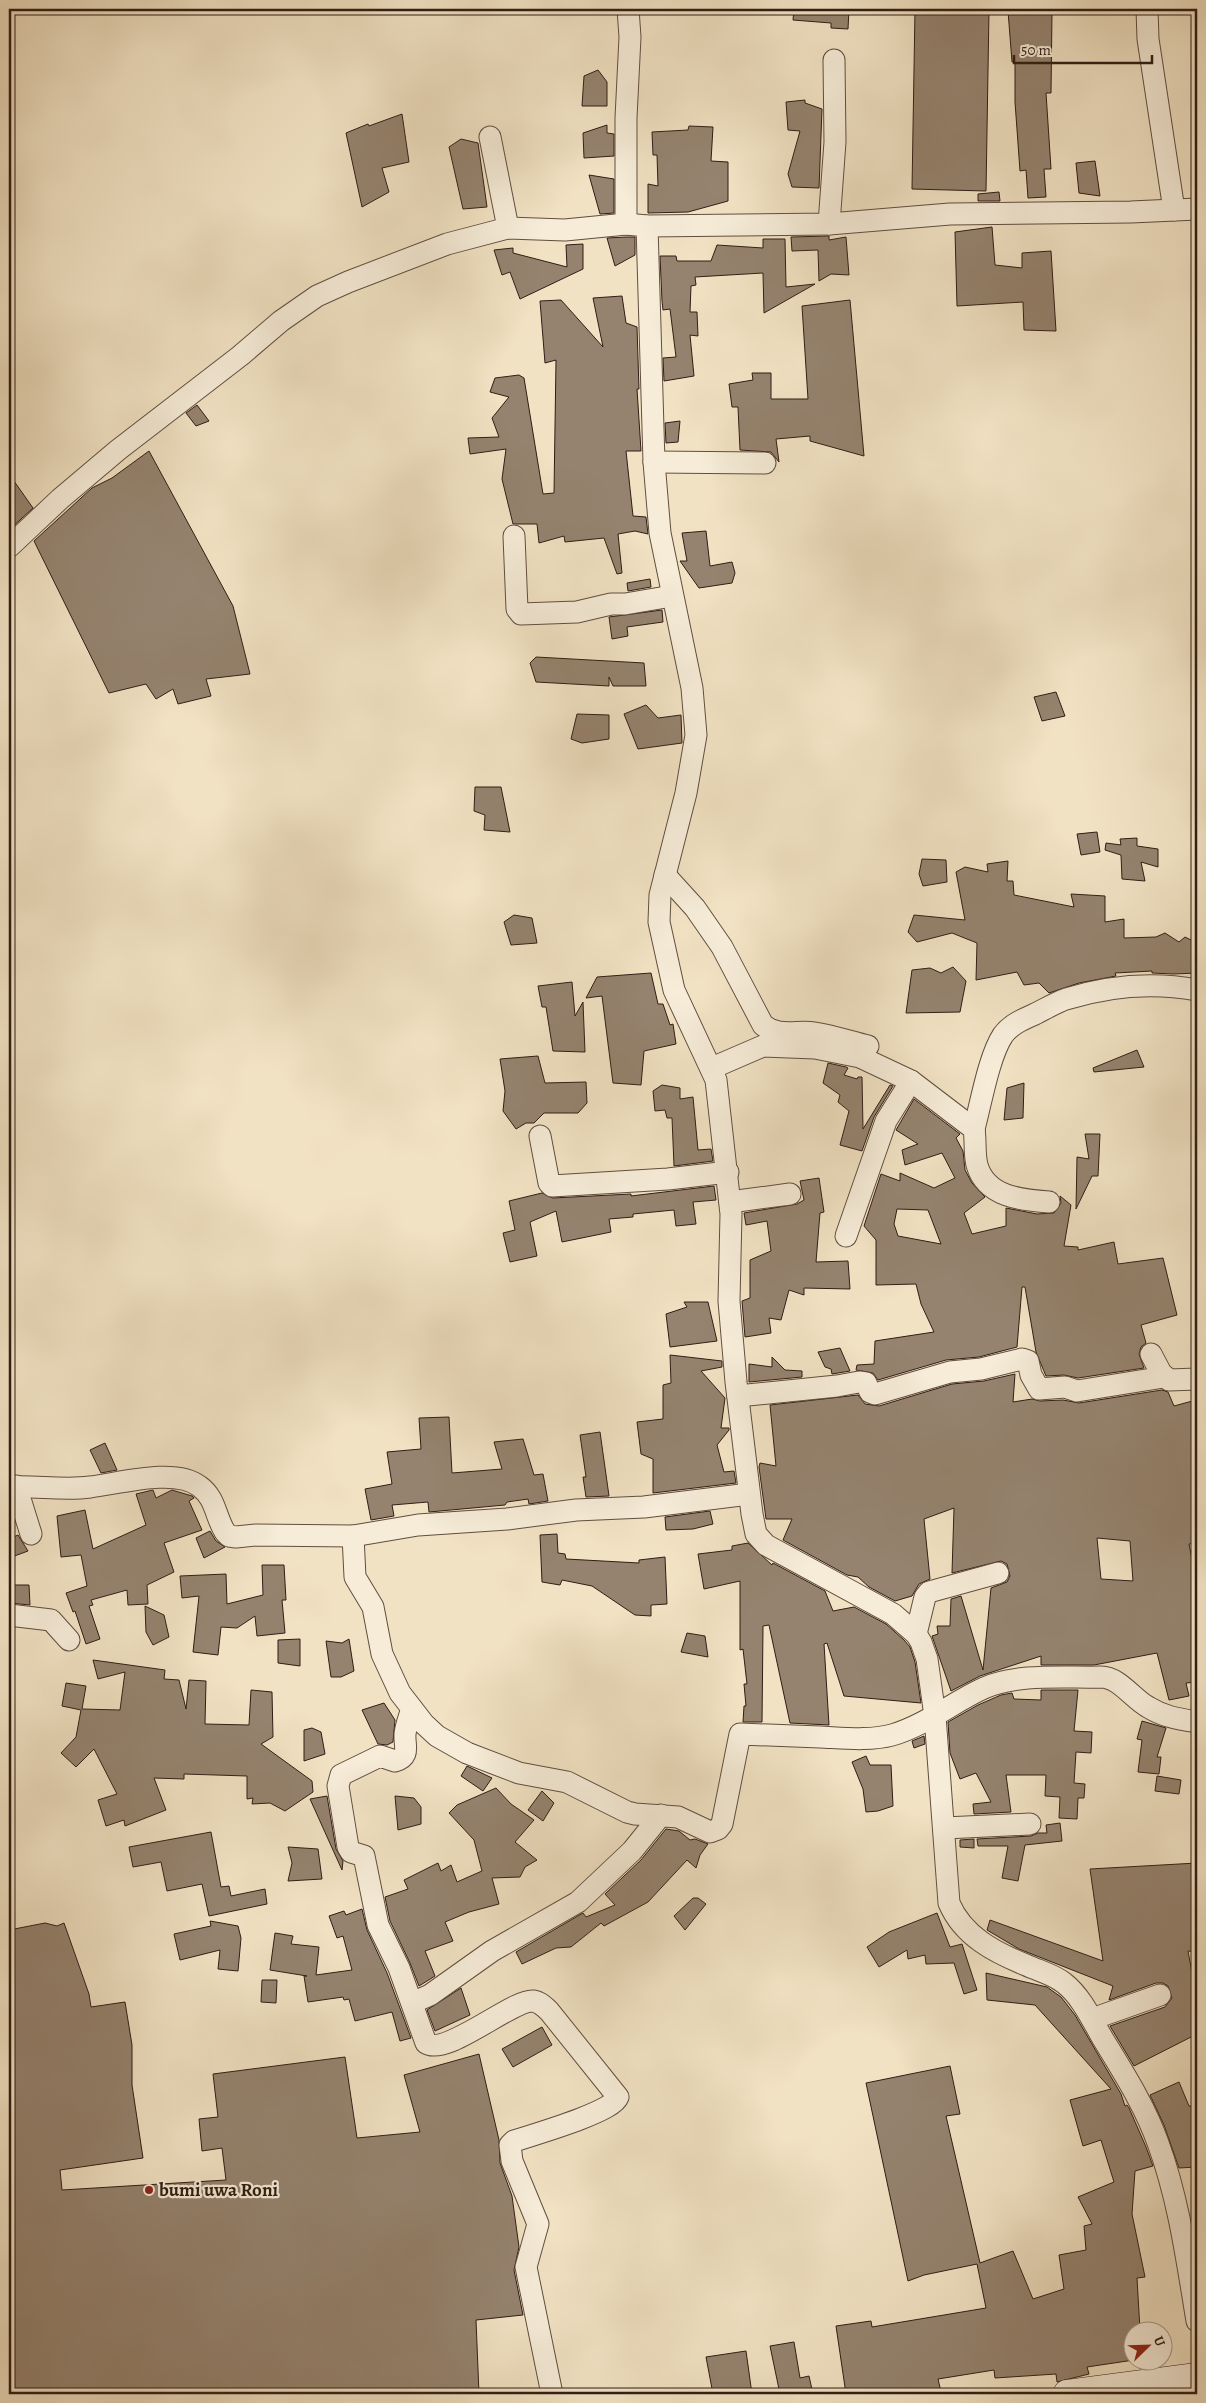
<svg xmlns="http://www.w3.org/2000/svg" width="1206" height="2403" viewBox="0 0 1206 2403" font-family="Alegreya,serif">
<style>
.building{fill:#95836f;stroke:#311d15;fill-rule:evenodd}
.lines{fill:none;stroke-linecap:round;stroke-linejoin:round}
.street-casing{stroke:#614e40;stroke-width:23}
.secondary-casing{stroke:#311d15;stroke-width:29}
.street{stroke:#f6ecd8;stroke-width:21}
.secondary{stroke:#f6ecd8;stroke-width:28}
.poi-dot{fill:#8f2418;stroke:#f6ecd8;stroke-width:2}
.labels{text-anchor:middle;dominant-baseline:central;stroke-width:4.5;stroke-linejoin:round;paint-order:stroke}
.poi-label{font-size:19px;font-weight:bold;fill:#311d15;stroke:#f6ecd8;text-anchor:start}
</style>
<rect width="100%" height="100%" fill="#f1e2c3"/>
<filter id="stains"><feTurbulence type="fractalNoise" baseFrequency=".004" numOctaves="4"/><feColorMatrix values="0 0 0 0 .2 0 0 0 0 .09 0 0 0 0 .02 0 0 0 .5 -.17"/></filter>
<radialGradient id="worn" r=".72"><stop offset=".6" stop-color="#630" stop-opacity="0"/><stop offset="1" stop-color="#630" stop-opacity=".3"/></radialGradient>
<g class="building">
<path d="M794,9H849L848,29L831,28V23L793,20Z"/>
<path d="M915,9L989,10L986,191L912,189Z"/>
<path d="M1008,11L1052,12L1051,93H1046L1051,169H1044L1046,197L1028,198L1026,170L1020,171L1015,102V62H1012Z"/>
<path d="M598,70L607,82V106H582L584,76Z"/>
<path d="M805,100V103L822,109L819,188L792,187L788,174L800,131L788,130L786,102Z"/>
<path d="M402,114L409,162L382,168L389,192L362,207L346,133L368,124L369,126Z"/>
<path d="M607,125V133L614,134V156L584,158L583,133Z"/>
<path d="M689,126L713,127L711,161L728,162V201L688,212L648,213V184L658,186L657,155H653L652,132L688,130Z"/>
<path d="M461,139L478,143L487,207L463,209L449,147Z"/>
<path d="M1095,161L1100,196L1079,193L1076,163Z"/>
<path d="M589,175L614,179V213L600,214Z"/>
<path d="M999,192L1000,201H978V194Z"/>
<path d="M992,227L995,265L1022,268V253L1051,251L1056,331L1024,330L1023,302L957,306L955,232Z"/>
<path d="M829,236V240L846,237L849,275L831,274L819,281L818,250L792,251L791,237Z"/>
<path d="M626,237H635V255L615,266L607,238Z"/>
<path d="M763,239H785L786,287L815,284L764,313L763,273L695,277L696,285L691,286L690,312H697L698,336L690,335L694,376L664,381L663,358L676,357L670,309L663,310L662,301L660,256H676L677,261H711L717,245L763,248Z"/>
<path d="M583,244V269L520,299L510,272L502,275L494,250L513,248V253L567,267L566,245Z"/>
<path d="M622,296L626,323L637,327L639,389H637L641,451H626L633,516L646,517L648,534L635,531L618,534L622,573L617,574L604,538L565,542L564,536L539,543L537,524H513L502,479L506,449L470,454L468,438L499,437L492,418L509,397L490,392L495,378L519,375L524,378L543,494L554,493L556,360L545,363L540,301L561,300L603,347L593,298Z"/>
<path d="M850,300L864,456L810,441V436L776,439L779,462L771,452L740,450L738,407H732L729,384L753,380L752,373H771V399H808L802,306Z"/>
<path d="M197,405L209,421L196,426L186,413Z"/>
<path d="M680,421L678,442L666,443L665,423Z"/>
<path d="M149,451L233,606L250,674L206,679L211,696L178,704L173,689L156,699L146,684L109,693L34,541L92,488L112,478Z"/>
<path d="M9,474L33,508L9,530Z"/>
<path d="M706,531L710,566L732,562L735,573L732,583L699,588L680,561H687L682,533Z"/>
<path d="M650,579L651,587L628,591L627,583Z"/>
<path d="M662,610L663,622L627,627L628,636L612,639L609,617Z"/>
<path d="M536,657L644,663L646,686H613L609,677V686L536,682L530,663Z"/>
<path d="M1056,692L1065,716L1042,721L1034,697Z"/>
<path d="M646,705L658,718L681,715L682,743L638,749L624,714Z"/>
<path d="M577,714L609,715V739L582,743L571,739Z"/>
<path d="M475,787H501L510,832L484,830L485,815L474,811Z"/>
<path d="M1097,832L1100,852L1081,855L1077,834Z"/>
<path d="M1137,838V846L1158,849V867L1141,862L1145,881L1122,879L1121,855L1105,850L1106,843L1121,845L1120,839Z"/>
<path d="M922,859L946,860L947,882L923,886L919,874Z"/>
<path d="M1008,861L1007,881H1013L1014,895L1074,907L1071,894L1105,896V922L1124,919V938L1156,937L1165,933L1179,942L1185,937L1197,943V973L1174,974L1152,973V971L1115,973L1116,976L1079,983L1049,993L1039,983L1024,985L1017,972L976,980L977,943L952,933L917,942L908,932L914,915L965,920L956,872L965,867L988,872L987,864Z"/>
<path d="M514,915L532,918L537,943L511,945L504,922Z"/>
<path d="M953,967L966,981L960,1012L906,1013L912,970L930,968L941,973Z"/>
<path d="M651,973L658,1004H663L670,1025L673,1024L676,1044L644,1051L641,1085L613,1083L602,996L586,998L597,977Z"/>
<path d="M572,982L575,1016L583,1002L585,1052L553,1051L546,1007H542L538,986Z"/>
<path d="M1137,1050L1144,1067L1094,1072L1093,1068Z"/>
<path d="M538,1056L545,1083L586,1082L587,1103L578,1113H544L534,1123H526L516,1129L503,1111L505,1091L500,1059Z"/>
<path d="M828,1063L846,1067L848,1068L844,1075L857,1079L858,1077H862L863,1129L890,1085L893,1086L874,1117L862,1151L840,1145L849,1111L838,1102L840,1095L823,1083Z"/>
<path d="M1024,1083L1023,1118L1004,1120L1007,1088Z"/>
<path d="M662,1085L680,1088V1099L693,1097L698,1150L711,1149L713,1161L674,1166L672,1118H667L665,1110L655,1111L653,1091Z"/>
<path d="M914,1099L960,1134L956,1138L963,1151L965,1170L972,1183L985,1197L964,1213L972,1234L1006,1226V1208L1037,1214L1054,1213L1061,1203L1060,1196L1071,1205L1064,1246L1078,1247V1250L1114,1242L1118,1264L1163,1258L1177,1315L1141,1325L1146,1343L1141,1347L1139,1354L1144,1368L1078,1378L1064,1375L1046,1376L1036,1352L1025,1287H1022L1017,1347L979,1357L946,1360L878,1380L873,1373L856,1370L857,1365L874,1364L875,1341L934,1332L921,1304L916,1284L876,1285V1240L864,1226L881,1174L900,1181V1173L934,1188L955,1178L942,1153L905,1165L902,1150L918,1144L896,1130ZM897,1209L928,1210L941,1244L898,1236L894,1224Z"/>
<path d="M1085,1134H1100L1098,1176H1092L1076,1209L1077,1157L1089,1159Z"/>
<path d="M819,1178L824,1212L820,1213L816,1262L848,1261L850,1289L804,1288V1295L789,1290L781,1320L769,1318L771,1333L745,1337L742,1301L750,1298V1260L771,1251L767,1221L746,1225L744,1213L797,1204L804,1200L800,1181Z"/>
<path d="M714,1186L716,1200L693,1202L696,1224L676,1226L674,1210L633,1214V1217L609,1219L611,1232L562,1242L556,1211L530,1222L537,1256L510,1262L503,1233L515,1230L509,1201L542,1193L553,1198L631,1194V1196Z"/>
<path d="M684,1302H708L717,1341L670,1347L666,1314L687,1307Z"/>
<path d="M840,1348L850,1371L832,1374L831,1369L825,1367L818,1352Z"/>
<path d="M670,1355L722,1361V1367L701,1371L725,1398L721,1428H729V1430L717,1445L724,1472L734,1471L736,1483L653,1493V1459L641,1454L637,1422L663,1419V1385L671,1383Z"/>
<path d="M772,1357L785,1370L802,1371V1377L749,1382V1364L772,1367Z"/>
<path d="M1015,1374L1013,1402L1032,1399L1040,1401L1063,1400L1079,1403L1162,1390L1168,1392L1174,1406L1196,1400V1414L1193,1415L1195,1464H1197V1543L1189,1544L1197,1584V1591H1195L1197,1682L1186,1683L1189,1696L1169,1700L1157,1653L1094,1665H1041V1656L980,1676L951,1691L932,1636L938,1634L937,1626H950L951,1599L961,1596L983,1670L991,1588L1007,1582L1010,1576L1007,1564L1001,1561L952,1573L954,1508L924,1519L930,1579L919,1584L912,1596L895,1601L869,1587L858,1577L847,1575L783,1540L792,1519H766L759,1467L760,1463L776,1466L770,1405L858,1395L865,1404L879,1406L952,1384L984,1381ZM1097,1538L1130,1541L1133,1581L1101,1579Z"/>
<path d="M449,1417L452,1473L502,1469L494,1442L523,1439L534,1475L543,1474L548,1501L529,1504L528,1499L507,1502L505,1505L429,1512L428,1502L392,1505L394,1516L371,1520L365,1489L392,1484L387,1452L421,1449L419,1418Z"/>
<path d="M600,1432L609,1496L586,1497L583,1477H586L580,1435Z"/>
<path d="M105,1443L117,1470L101,1473L90,1450Z"/>
<path d="M153,1490L156,1498L172,1490L192,1496L194,1498L189,1501L202,1530L164,1543L174,1572L147,1585L148,1604L128,1605L127,1590L91,1600L93,1605L89,1606L100,1639L86,1644L75,1611L73,1612L66,1593L87,1586L81,1555L61,1557L57,1516L85,1510L93,1549L146,1525L136,1494Z"/>
<path d="M710,1511L713,1524L693,1529L666,1530L665,1517Z"/>
<path d="M210,1531L216,1541L225,1547L204,1558L196,1538Z"/>
<path d="M557,1534L558,1553L565,1554L566,1559L639,1563V1560L665,1557L667,1604L651,1605V1616L635,1615L592,1586L562,1580L560,1585L542,1582L540,1535Z"/>
<path d="M18,1535L28,1551L9,1558V1539Z"/>
<path d="M748,1543L772,1565L773,1563L825,1591L833,1611L854,1607L886,1624L904,1640L910,1647L915,1662L921,1703L844,1696L827,1643L824,1644L829,1725L790,1723L769,1625L763,1626L762,1722H743L744,1706H746L744,1684H747L743,1649L740,1650V1581L704,1589L698,1554L732,1550V1546Z"/>
<path d="M262,1565H284L286,1600H282L285,1633L257,1636L255,1616L237,1628L221,1627L218,1655L193,1652L199,1596L182,1598L180,1576L226,1574L227,1604L263,1595Z"/>
<path d="M9,1585H29L30,1605L9,1603Z"/>
<path d="M145,1606L164,1615L169,1637L153,1645L146,1632Z"/>
<path d="M687,1633L705,1636L708,1657L681,1652Z"/>
<path d="M300,1639V1666L278,1663V1640Z"/>
<path d="M349,1639L354,1671L341,1677H331L326,1641L342,1643Z"/>
<path d="M93,1660L165,1670L164,1679L179,1680L186,1709L189,1680L206,1681L205,1724L249,1725L251,1690L272,1692L273,1737L261,1744L312,1781L313,1792L285,1811L270,1803L252,1804L253,1798L247,1799V1776L184,1774V1779L154,1778L166,1810L125,1826L124,1820L106,1826L98,1800L117,1794L94,1749L76,1767L61,1753L76,1737L81,1710L62,1706L66,1683L86,1686L82,1709L120,1710L125,1672L98,1679Z"/>
<path d="M1041,1690H1078L1074,1731L1092,1732L1091,1753L1076,1752L1074,1783L1085,1784L1084,1798H1078L1077,1819L1059,1818L1060,1797L1045,1796L1046,1775H1006L1011,1812L974,1814L973,1804L991,1802L976,1773L960,1779L950,1753L948,1722L978,1705L1001,1695L1012,1693L1014,1699L1041,1700Z"/>
<path d="M384,1703L395,1720L393,1742L387,1745L378,1744L362,1710Z"/>
<path d="M1142,1721L1166,1728L1157,1757H1161L1159,1774L1138,1772L1142,1740L1137,1739Z"/>
<path d="M312,1728L321,1732L325,1754L304,1761V1730Z"/>
<path d="M924,1736L925,1744L914,1748L912,1741Z"/>
<path d="M866,1756L870,1765H891L893,1806L878,1811L866,1812L863,1789L852,1762Z"/>
<path d="M467,1766L492,1778L483,1791L461,1776Z"/>
<path d="M1157,1776L1181,1780L1179,1794L1155,1791Z"/>
<path d="M496,1788L511,1804L534,1820L515,1842L537,1860L525,1867L520,1877L492,1878L499,1904L469,1912L445,1922L453,1941L425,1951L435,1976L419,1986L410,1963L390,1921L385,1897L408,1889L404,1880L438,1863L441,1871L451,1865L457,1882L482,1871L474,1840L449,1813L457,1805Z"/>
<path d="M542,1791L554,1803L543,1821L528,1810Z"/>
<path d="M327,1796L336,1849L343,1861L342,1870L310,1799Z"/>
<path d="M395,1796L414,1798L421,1807V1824L398,1830Z"/>
<path d="M1060,1823L1062,1841L1025,1845L1018,1881L1002,1878L1008,1846H978L977,1839L1031,1836L1038,1833H1047L1046,1825Z"/>
<path d="M666,1829L679,1831L690,1840L695,1839L708,1844L700,1855L696,1868L687,1860L648,1902L604,1926L601,1923L571,1947L556,1948L522,1964L516,1952L583,1913L586,1917L615,1905L605,1894L641,1860Z"/>
<path d="M211,1832L221,1887L229,1886L231,1896L265,1889L267,1904L209,1916L202,1884L167,1891L161,1862L133,1867L129,1847Z"/>
<path d="M974,1839V1848L960,1847V1840Z"/>
<path d="M288,1847L318,1849L322,1879L288,1881L292,1863Z"/>
<path d="M1197,1863V1952L1188,1951L1197,2000V2034L1134,2066L1110,2026L1165,2007L1172,1998L1168,1986L1163,1983H1156L1109,2000L1113,1986L1019,1949L987,1930L990,1920L1103,1961L1090,1869Z"/>
<path d="M693,1898H698L706,1904L685,1930L674,1916Z"/>
<path d="M362,1909L367,1930L387,1973L411,2038L400,2041L392,2012L355,2021L349,1999L344,2000L343,1997L308,2002L304,1976H307L270,1970L275,1933L293,1936L291,1944L319,1947L316,1975L352,1970L343,1936L337,1938L329,1916L344,1911L346,1915Z"/>
<path d="M937,1913L950,1947L962,1944L977,1990L964,1994L954,1963L926,1964L925,1955L908,1959L907,1950L879,1967L867,1947L889,1932Z"/>
<path d="M210,1921L238,1926L241,1938L238,1971L218,1969L220,1950L180,1960L174,1934L211,1926Z"/>
<path d="M45,1923L57,1926L64,1923L89,1994L91,2007L125,2002L132,2045V2085L143,2158L60,2170L62,2190L226,2180L222,2148L202,2151L199,2119L218,2117L213,2074L345,2057L357,2138L420,2132L404,2075L479,2054L499,2140L500,2163L512,2196L519,2247L514,2270L523,2315L476,2320L479,2394H9V1930Z"/>
<path d="M986,1973L1047,1987L1061,1997L1075,2015L1121,2094L1125,2106L1127,2105L1129,2108L1146,2147L1153,2166L1135,2171L1132,2214L1145,2277L1137,2278L1140,2330H1134V2360L1087,2367L1089,2374L1057,2382L1056,2374L995,2378L994,2370L938,2379L941,2392L893,2394L873,2392L846,2394L836,2326L871,2321L872,2327L986,2308L977,2264L924,2275L908,2281L866,2083L950,2066L960,2114L946,2116L980,2263L1013,2251L1033,2299L1064,2289L1059,2255L1086,2250L1084,2226L1092,2224L1078,2197L1114,2182L1101,2140L1083,2146L1070,2100L1111,2089L1035,2005L987,2000Z"/>
<path d="M262,1980H277L276,2003L261,2002Z"/>
<path d="M461,1988L470,2015L435,2031L427,2010Z"/>
<path d="M542,2027L552,2045L513,2067L502,2049Z"/>
<path d="M1179,2082L1189,2106H1197V2167L1179,2168L1164,2125L1150,2095Z"/>
<path d="M794,2342L800,2378L809,2376L813,2394H780L770,2346Z"/>
<path d="M746,2351L752,2394H713L706,2357Z"/>
</g>
<g class="lines">
<g class="street-casing">
<g id="street">
<path d="M1147,9L1148,39L1174,210"/>
<path d="M490,137L508,228"/>
<path d="M626,224V118L630,37L628,9"/>
<path d="M829,224L835,142L834,60"/>
<path d="M647,226L654,462L660,533L692,688L696,735L686,793L660,895L659,922L674,990L716,1080L731,1214L729,1301L736,1382L752,1514L756,1534L766,1545L893,1614L916,1634L921,1642L927,1659L935,1716L949,1903C963,1936 994,1952 1026,1965C1039,1971 1053,1974 1064,1983C1081,1996 1092,2020 1103,2039C1123,2072 1145,2106 1158,2143C1179,2200 1187,2261 1197,2321"/>
<path d="M654,462L765,463"/>
<path d="M514,536L517,609L521,614L577,612L611,604H625L672,596"/>
<path d="M9,547L60,499L118,450L240,356L281,321L317,296L348,282L447,244L508,228L565,230L626,224L647,226L829,224L950,214L1131,212L1197,209"/>
<path d="M665,875L695,908L722,947L763,1025C779,1038 797,1030 815,1033C834,1036 851,1042 868,1046"/>
<path d="M712,1068L763,1046L815,1048L860,1057L911,1081L974,1129C976,1141 974,1153 977,1165C986,1197 1021,1200 1049,1202"/>
<path d="M974,1129C981,1103 989,1056 1003,1035C1011,1024 1024,1019 1035,1014C1045,1009 1055,1003 1066,999C1108,986 1154,982 1197,990"/>
<path d="M540,1136L549,1183L552,1186L668,1179L728,1172"/>
<path d="M730,1202L790,1194"/>
<path d="M846,1236L886,1121L911,1081"/>
<path d="M1151,1354L1161,1373L1169,1380L1197,1379"/>
<path d="M738,1396L837,1386L859,1382L866,1383L870,1392L875,1394L950,1372L981,1369L1022,1359L1028,1361L1031,1375L1039,1389L1065,1387L1077,1391L1164,1377"/>
<path d="M16,1486L31,1534"/>
<path d="M9,1487C35,1485 63,1491 90,1487C117,1484 175,1467 199,1486C216,1498 215,1516 225,1532L229,1536L236,1537L256,1535L353,1536L418,1525L507,1519L576,1510L644,1507L749,1494"/>
<path d="M353,1536L355,1577L373,1607L382,1654L400,1693L424,1724L437,1736L467,1753L519,1773L567,1782L627,1812L635,1814L678,1817L710,1832L718,1829L722,1824L740,1734C766,1735 793,1736 820,1737C843,1738 870,1741 892,1735C926,1725 953,1702 984,1688C1017,1673 1066,1678 1101,1677C1119,1677 1133,1699 1148,1707C1164,1717 1179,1719 1197,1722"/>
<path d="M9,1615L51,1620L69,1640"/>
<path d="M916,1634L925,1597L929,1592L998,1573"/>
<path d="M412,1709C409,1717 406,1726 405,1734C404,1746 411,1756 395,1761L380,1756L341,1775L338,1786L348,1847L351,1852L364,1856L378,1925L399,1968L426,2043C446,2057 513,1999 533,2001C540,2002 545,2007 549,2011L618,2097C613,2112 532,2135 514,2141L510,2145L512,2161L538,2224L526,2267L552,2394"/>
<path d="M945,1828L1030,1824"/>
<path d="M412,2003L430,1995L492,1951L578,1902L632,1851L661,1815"/>
<path d="M1092,2019L1160,1995"/>
</g>
</g>
<g class="secondary-casing">
<path id="secondary" d="M1067,2394L1197,2377"/>
</g>
<use href="#street" class="street"/>
<use href="#secondary" class="secondary"/>
</g>
<circle class="poi-dot" cx="149" cy="2190" r="5"/>
<g class="labels">
<g class="poi-label">
<text x="159" y="2190">bumi uwa Roni</text>
</g>
</g>
<rect width="1206" height="2403" fill="none" stroke="#f1e2c3" stroke-width="30"/>
<rect x="10" y="10" width="1186" height="2383" fill="none" stroke="#311d15" stroke-width="2.5"/>
<rect x="15" y="15" width="1176" height="2373" fill="none" stroke="#311d15"/>
<g transform="translate(1148 2346) rotate(67)"><circle r="24" fill="#f6ecd8" stroke="#a7998a"/>
<path d="M0-4L9 19L0 12L-9 19Z" fill="#8f2418"/>
<text y="-8" font-size="14" font-weight="bold" text-anchor="middle" fill="#311d15">U</text>
</g>
<path d="M1014 55v8h138v-8" fill="none" stroke="#311d15" stroke-width="2.5"/>
<text x="1021" y="55" font-size="15" fill="#311d15" stroke="#f6ecd8" stroke-width="4" paint-order="stroke">50 m</text>
<rect width="100%" height="100%" filter="url(#stains)"/>
<rect width="100%" height="100%" fill="url(#worn)"/>
</svg>
